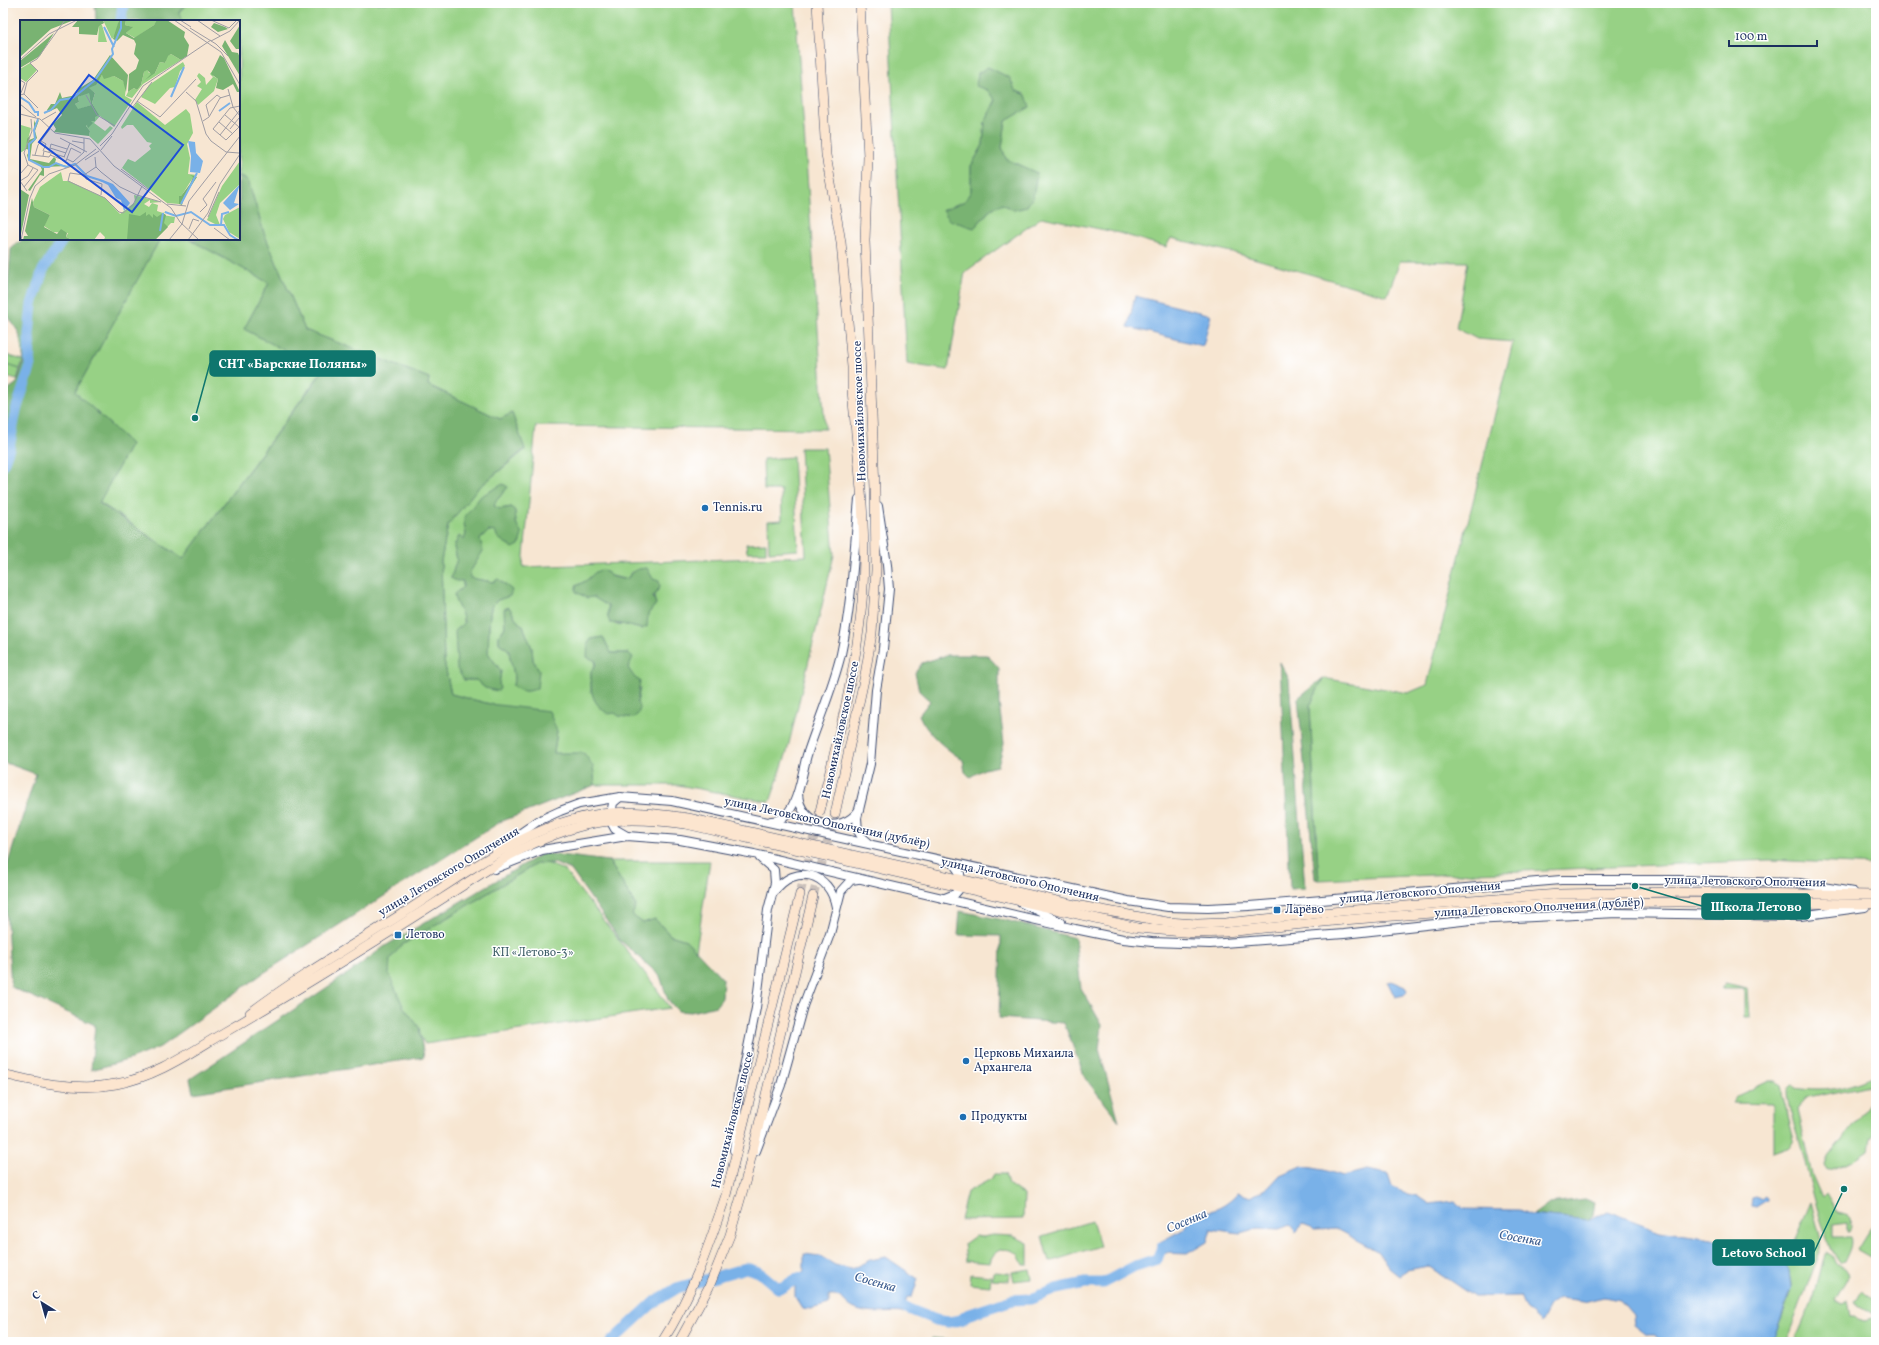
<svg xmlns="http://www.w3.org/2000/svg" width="1879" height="1345" viewBox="0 0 1879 1345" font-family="Vollkorn,serif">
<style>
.green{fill:#97d185;stroke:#598072;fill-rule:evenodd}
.forest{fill:#79b372;stroke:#4a7168}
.water{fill:#79b1e8;stroke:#4a70a3}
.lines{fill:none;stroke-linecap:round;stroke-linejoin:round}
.river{stroke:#79b1e8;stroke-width:11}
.secondary-tunnel{stroke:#cbc1bb;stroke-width:9;stroke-dasharray:9 4.5;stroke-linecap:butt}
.tertiary-casing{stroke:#3c4a6f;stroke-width:10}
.secondary-casing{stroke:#3c4a6f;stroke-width:10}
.tertiary{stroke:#fff;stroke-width:8}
.secondary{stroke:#fce5cf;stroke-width:9}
.poi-dot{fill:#1f6fb2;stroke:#fff;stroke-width:1.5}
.labels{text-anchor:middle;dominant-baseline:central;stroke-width:3;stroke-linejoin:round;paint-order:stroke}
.street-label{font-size:12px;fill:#1b2f5e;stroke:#fff}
.poi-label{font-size:12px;fill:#1b2f5e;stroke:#fff;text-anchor:start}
.park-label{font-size:12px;fill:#40606a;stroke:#fff}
.water-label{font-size:13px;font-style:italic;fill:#3c5c8e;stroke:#fff}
.inset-river{fill:none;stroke:#79b1e8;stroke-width:2}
.inset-road{fill:none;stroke:#9f9da4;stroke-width:1}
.view{fill:#1d4ed8;fill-opacity:0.15;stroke:#1d4ed8;stroke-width:2}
.inset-edge{fill:none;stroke:#1b2f5e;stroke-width:2}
.leader{fill:none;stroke:#0f766e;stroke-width:1.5}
.callout-dot{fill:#0f766e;stroke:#fff;stroke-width:1.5}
.callout{fill:#0f766e;stroke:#0f766e;stroke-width:1.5}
.callout-label{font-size:13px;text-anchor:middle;font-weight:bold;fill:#fff}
</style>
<rect width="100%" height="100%" fill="#fff"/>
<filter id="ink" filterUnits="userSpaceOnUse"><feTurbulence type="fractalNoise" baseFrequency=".025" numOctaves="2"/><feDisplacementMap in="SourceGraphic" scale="8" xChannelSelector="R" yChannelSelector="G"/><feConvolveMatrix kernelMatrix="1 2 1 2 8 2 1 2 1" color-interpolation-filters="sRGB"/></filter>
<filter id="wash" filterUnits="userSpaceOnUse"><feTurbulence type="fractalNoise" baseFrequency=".012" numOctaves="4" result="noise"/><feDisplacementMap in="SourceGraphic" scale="16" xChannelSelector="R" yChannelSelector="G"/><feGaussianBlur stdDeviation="0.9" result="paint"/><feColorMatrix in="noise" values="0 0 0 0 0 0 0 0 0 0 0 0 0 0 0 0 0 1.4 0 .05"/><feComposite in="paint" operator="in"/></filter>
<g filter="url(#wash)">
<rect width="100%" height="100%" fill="#f7e6d2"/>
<g class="green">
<path d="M188,3H795L825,429L536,426L523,567L806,556L800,448H825L834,555L787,752L770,802L678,785H595L593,766L554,753L557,731L490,704L451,694L444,661L441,561L448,525L476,490L525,450L512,414L500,419L428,385L429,378L305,330L264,233L248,180L239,176V21H182L179,12ZM508,487L496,501L494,506L500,509L511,507L515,511L516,523L522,534L489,530L480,539L482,551L470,572V578L493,582L510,596C505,598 497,599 493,604C488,610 489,643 488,653L501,671L499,684L485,688L476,680H464L463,617L455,600L463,587V581L451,578L457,559L454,547L459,537L464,540L466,534L464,523ZM631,572L649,574C656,583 652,594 656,604L648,614L641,629L622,624L616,625L608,618V606L576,586C586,580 598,576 610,576C617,576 621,580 628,578ZM509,607L518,622L523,626L532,648L533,660L539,671L513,686C516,671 510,665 509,650L499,643V636L505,627ZM603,637L611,653H628V668L640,688L637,703L620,716L591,692V671C600,662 593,654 588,644L592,639Z"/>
<path d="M888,3H1876V865L1770,860L1319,880L1317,854L1310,706L1323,678L1408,693L1427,685L1513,342L1477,339L1456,328L1468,262L1400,261L1387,296L1235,253L1171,238L1166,247L1119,233L1042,217L965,272L948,370L907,364ZM1010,78L1015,90L1026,95L1029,107L1006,121L1002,147L1006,159L1036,173L1033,197L1026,207L1014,210L1003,204L991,209L974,228L943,210L965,201L971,191V166L983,145L985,122L996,99L987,90Z"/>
<path d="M160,239H189L269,283L244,329L323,370L183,559L99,502L131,444L75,392Z"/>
<path d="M6,355L23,360L20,369L4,364Z"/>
<path d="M3,364L20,369L17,380L3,376Z"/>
<path d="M793,457L798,550L769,552L768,521L782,520L781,490H764L763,459Z"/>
<path d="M766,543V552H747L746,544Z"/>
<path d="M541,861L564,870L651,981L670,1008L425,1044L385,975L392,951Z"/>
<path d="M609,861H710L696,951L686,940L670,935L655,919L643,923L631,915L636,906Z"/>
<path d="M1725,984L1747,989L1749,1018H1744V989H1722V987L1725,986Z"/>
<path d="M1876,1075V1089H1874V1084L1804,1099L1797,1110L1812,1175L1822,1198L1826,1194L1836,1211L1848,1215L1850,1217L1851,1227L1849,1231H1847V1222L1833,1224V1237H1850C1853,1245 1848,1253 1844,1262L1840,1263C1824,1247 1807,1168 1800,1143C1795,1126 1787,1107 1787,1089L1789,1086L1793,1085L1795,1088C1827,1093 1847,1088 1876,1075Z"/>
<path d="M1769,1081H1775L1780,1085L1794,1140L1790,1147L1773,1153V1104L1732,1103L1737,1096Z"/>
<path d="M1876,1101V1133L1871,1139L1869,1150L1853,1161L1829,1170H1827L1825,1165L1828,1157L1870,1103Z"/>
<path d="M994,1174H1005L1008,1184L1024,1195L1023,1219L960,1220L967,1192L991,1179Z"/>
<path d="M1811,1202L1821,1240V1249L1786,1342H1771C1776,1333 1789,1300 1791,1289C1792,1281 1788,1270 1785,1262Z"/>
<path d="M1876,1219V1250L1871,1258L1857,1250Z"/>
<path d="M1092,1221L1100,1246L1049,1262L1042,1236Z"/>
<path d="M992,1235L1013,1236L1028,1243V1265H1023L1018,1254C1007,1246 993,1248 990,1263L966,1261L964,1244L975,1236L983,1237Z"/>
<path d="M1827,1252C1833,1254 1832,1259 1835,1263C1840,1268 1846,1269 1849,1275L1835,1299L1843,1303L1848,1301L1851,1316H1855L1864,1320L1876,1317V1342H1795L1814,1297L1825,1253Z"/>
<path d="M1030,1269L1032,1279L1014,1281L1012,1272Z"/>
<path d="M993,1272L1010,1273L1009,1281L992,1280Z"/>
<path d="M971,1274L991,1276L990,1286L970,1284Z"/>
<path d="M1862,1291L1876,1302V1309L1873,1314L1855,1303Z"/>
<path d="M932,1338L974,1341L975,1342H930Z"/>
</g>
<g class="forest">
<path d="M95,3H188L179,12L182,21H96Z"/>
<path d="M988,67L1010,78L1015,90L1026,95L1030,107L1006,121L1002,147L1006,159L1037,173L1033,197L1026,207L1014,210L1002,204L991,209L974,228L949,220L943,210L965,201L971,191V166L983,145L985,122L996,100L987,90L976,86L978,73Z"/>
<path d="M239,176L248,180L264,233L305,330L429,378L428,385L500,419L512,413L525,449L476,490L448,525L441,561L444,661L451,694L490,704L549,711L557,731L554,753H584L593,766L595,785L500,822L262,974L160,1047L131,1059L91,1070L95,1025L11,987L4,876L36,774L3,762V393L17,383L24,361L19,333L6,313L11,249L23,239H160L75,392L131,444L99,503L183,559L323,371L244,329L269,283L189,239H239Z"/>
<path d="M503,484L508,487L496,501L494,506L500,509L512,507L515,511L516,523L522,534L519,545L513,548L498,538L495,532L489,531L480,539L483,551L470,572V578L493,582L498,579L512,590L510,596C505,598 497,599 493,604C488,610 489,643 488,653L501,671L499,684L500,689L497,691L485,688L476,680H464L457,669L455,630L464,623C463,612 455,605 454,594L463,587V581H456L451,578L457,559L454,547L459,536L464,540L466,534L464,523L465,516L481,496Z"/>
<path d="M647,568L653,579L659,581L660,587L653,597L656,604L648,614L647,627L641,629L622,624L610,623L608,618V606L593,597L587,598L576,592V586C580,584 584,582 588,579C595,573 597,568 607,571L610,576L622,579L628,578C633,569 638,569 647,568Z"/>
<path d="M509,607L518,622L523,626L532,648L533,660L539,671L537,688C528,693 521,692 513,686C516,670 510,666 509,650L499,643V636L505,627L504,609Z"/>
<path d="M603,637L611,653H628L633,657L628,668L635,678L640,681L637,703L640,708L638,714L633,718L619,716L615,713L608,714C590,701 591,692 591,671L595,667L596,661L587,657L588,643L591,639Z"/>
<path d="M947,655H987L999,668V703L1004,743L998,766L984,769L970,777L965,772L963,760C946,749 927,734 919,715L930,701L919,691L915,673L922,663Z"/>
<path d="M1280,662L1289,679L1305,888L1290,889Z"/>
<path d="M1323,678L1310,706L1317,854L1319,880L1315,879L1298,698Z"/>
<path d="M543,853L609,861L636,906L632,915L643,923L655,919L670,935L686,940L723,979L722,998L716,1006L691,1012L678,1011L668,1000L660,976L620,940L571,870L554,863L536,864L402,945L390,959L389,974L403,1006L419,1027L424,1057L193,1093L190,1079L350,972L385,946Z"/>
<path d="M960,911L1009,921L1075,938L1081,988L1102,1025L1099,1049L1119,1121L1085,1078L1064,1023L999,1018L1001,936L958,935Z"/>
<path d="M1585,1199L1595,1203L1593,1216L1588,1221L1533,1215L1549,1203Z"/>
</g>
<g class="water">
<path d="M1135,296L1211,315L1203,346L1128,327Z"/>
<path d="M1391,981L1405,987L1407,992L1404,995L1395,997L1388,983Z"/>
<path d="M1301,1166L1324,1170L1343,1176L1367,1170L1388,1174L1392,1186L1403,1193L1417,1196L1429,1204L1454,1201L1464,1209L1519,1210L1531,1215L1588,1221L1607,1211L1660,1231L1757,1246L1785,1262L1789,1271L1791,1289L1775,1335L1771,1342H1660L1655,1335H1647L1634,1325L1633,1315L1620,1300L1605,1297L1583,1302L1560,1299L1550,1306L1541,1323L1527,1310L1521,1296L1474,1297L1428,1266L1407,1270L1399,1275L1389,1267L1377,1251L1336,1229L1314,1230L1311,1227L1303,1224L1296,1232L1290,1225L1279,1229L1258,1228L1240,1233L1211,1229L1207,1242L1187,1254L1163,1253L1160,1242L1184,1229L1196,1212C1212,1214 1228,1205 1238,1193L1251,1197L1270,1186L1280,1175Z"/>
<path d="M1765,1196L1767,1198V1200L1756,1207L1751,1206L1752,1198L1756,1197L1761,1199Z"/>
<path d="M804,1254L820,1256L835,1265L851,1269L870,1260L886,1257L918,1279L912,1297H907L903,1313C887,1311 868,1316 853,1308C842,1302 845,1295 829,1296V1304L811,1309L802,1308L795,1297V1284L804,1271Z"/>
</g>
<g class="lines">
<g class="river">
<path d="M121,21L123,3"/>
<path d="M3,464L9,448L16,410L30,368L29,334L32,304L43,270L63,239"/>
<path d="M891,1302L936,1320L948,1322L961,1320L967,1315L1012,1300L1031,1299L1056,1289L1085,1283H1103L1135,1266L1157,1259L1162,1247L1175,1241"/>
<path d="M611,1342L653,1303L677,1288L746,1268L759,1272L778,1288L783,1287L798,1278L813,1281"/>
</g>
</g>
</g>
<g filter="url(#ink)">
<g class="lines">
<g class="secondary-tunnel">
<path d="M800,894L820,811"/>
<path d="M813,896L835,814"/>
</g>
<g class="tertiary-casing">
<g id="tertiary">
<path d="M798,793C799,826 841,836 859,810"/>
<path d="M620,797L613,803L610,820L615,829L627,836"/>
<path d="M771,821C798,821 801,775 807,755C818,721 833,688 841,654C852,603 854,551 859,499"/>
<path d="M869,843L861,836L858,831L857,818L870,764L876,690L883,649L889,589L887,565L878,506"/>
<path d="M495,851L538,821L560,811L579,804L620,797L672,801L1128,901L1168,907L1208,908L1249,906L1561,880H1679L1799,883L1853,892"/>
<path d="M494,869L542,850L627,836L680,840L754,854L1075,929L1123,939L1152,942L1210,944L1344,934L1471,920L1617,913L1800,916L1865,907"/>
<path d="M774,892C795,863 830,872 836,907"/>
<path d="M945,898L955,894L961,887L960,873L953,863"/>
<path d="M1021,903L1061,922"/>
<path d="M734,1150L739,1092L756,1008L768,910L775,883L774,870L760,858"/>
<path d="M756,1151L781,1085L803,1006L830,934L841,891L851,880L858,879"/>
</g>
</g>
<g class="secondary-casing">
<g id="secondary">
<path d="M817,3L826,155L841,242L852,367V390C858,460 868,532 862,602C856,673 837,743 820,811"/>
<path d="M835,814L865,675L872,633L876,570L875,489L865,241L868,157L860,3"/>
<path d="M250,1013C299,976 353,945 405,912C453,881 516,835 571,820C614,808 645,812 688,818L1075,905L1167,922L1197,924L1225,923L1342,911L1559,894L1678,892L1876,895"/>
<path d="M3,1074C40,1083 78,1091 116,1084C156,1077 191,1052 225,1032C322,976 416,916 510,855C575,821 613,814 686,824L1138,928L1195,933L1226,932L1343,920L1559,903L1678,902L1876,904"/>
<path d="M662,1342C691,1297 709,1246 726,1195L800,894"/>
<path d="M679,1342L709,1287L730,1235L746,1179L813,896"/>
</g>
</g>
<use href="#tertiary" class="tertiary"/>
<use href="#secondary" class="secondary"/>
</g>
</g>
<g class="poi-dot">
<circle cx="705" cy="508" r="4"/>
<rect x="1273" y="906" width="8" height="8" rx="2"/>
<rect x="394" y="931" width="8" height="8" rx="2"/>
<circle cx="966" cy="1061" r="4"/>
<circle cx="963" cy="1117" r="4"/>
</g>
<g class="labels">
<g class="street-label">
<text transform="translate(860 411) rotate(-92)">Новомихайловское шоссе</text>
<text transform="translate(841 730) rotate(-78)">Новомихайловское шоссе</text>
<text transform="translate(827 823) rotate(12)">улица Летовского Ополчения (дублёр)</text>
<text transform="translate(449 872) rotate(-31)">улица Летовского Ополчения</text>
<text transform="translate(1020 880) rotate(13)">улица Летовского Ополчения</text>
<text transform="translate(1745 882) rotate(1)">улица Летовского Ополчения</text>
<text transform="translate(1420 893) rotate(-5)">улица Летовского Ополчения</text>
<text transform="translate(1539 908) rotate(-3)">улица Летовского Ополчения (дублёр)</text>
<text transform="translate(733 1120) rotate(-76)">Новомихайловское шоссе</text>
</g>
<g class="poi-label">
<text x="713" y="508">Tennis.ru</text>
<text x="1285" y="910">Ларёво</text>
<text x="406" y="935">Летово</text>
<text x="974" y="1054">Церковь Михаила<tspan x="974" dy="14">Архангела</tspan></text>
<text x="971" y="1117">Продукты</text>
</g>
<g class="park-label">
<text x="533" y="953">КП «Летово-3»</text>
</g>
<g class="water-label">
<text transform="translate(1187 1222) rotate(-23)">Сосенка</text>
<text transform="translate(1520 1239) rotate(10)">Сосенка</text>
<text transform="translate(875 1283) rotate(16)">Сосенка</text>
</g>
</g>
<g transform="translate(20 20)">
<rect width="220" height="220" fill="#f7e6d2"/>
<path d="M83,0H99L96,14L92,19ZM106,0H138L134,5L115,18L106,13L112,7L105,5ZM79,5H82L87,22H78ZM151,34L161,40L123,64L112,78L106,76L108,72L114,68L117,70L121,65L124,52L127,49L129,53H135L140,42L145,43L147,36ZM163,42L165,46L160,51L155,67L150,68L135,84L121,77L129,65ZM10,43L17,50L6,62L0,58V49ZM195,47L193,56L198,59L194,71L178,85L175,80L182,69L177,66L181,62L177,56L179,53L185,58L186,65L193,57L190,54ZM82,55L87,57L94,56L103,61L106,67L105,76L112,80L94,107L80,96L74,103L85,111L90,106L93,108L78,124L69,116L70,111L66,106L70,99L78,94L72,83L75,73L68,68L75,65ZM69,72L71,85L57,90L55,84L59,82L58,77ZM117,82L145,105L166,89L170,94L173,113L167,124L170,138L168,154L177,155L174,156L160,178L159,184L147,183L102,148L108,139L115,142L131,129L129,126L132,123L127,122L113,105H107L102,109L101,107ZM1,105L11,108L5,130L0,133ZM220,141V164L200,183L196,195L200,205H197L187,200L202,166ZM41,152L43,161H49L85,178L100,194L115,182L114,175L141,182L130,183V180L124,184L129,187L132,183L138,185L137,191L143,193L146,191L142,195L155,197L154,203H151L135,220H84L85,217L80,212L74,220H53L46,217L48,213L33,212L24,206L30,195L14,187L13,182L20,167ZM220,187V219L209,212L203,199L205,195Z" fill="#97d185"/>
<path d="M0,0H54L31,9L0,37ZM58,0H83L84,3L79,6L77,15L59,14V7H52ZM99,0H106L105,5L113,7L106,13L114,18L134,5L137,0H147L165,12L164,17L169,25L167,36L161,40L151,34L148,36L145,43L140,42L135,53L125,60L131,54L127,50L124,52L121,65L117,70L114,68L108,72L109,54L116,49L119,40L114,34L116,24L114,20L103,15L97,21L93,19ZM194,3L205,7L208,9L198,12L191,7ZM220,5V29H216L210,21ZM34,13L20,36L0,48V41ZM205,20L212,32L218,33L220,38V56L202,26ZM90,35L108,55L106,72L103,61L94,56L84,59L82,55L76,65L69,68L75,73L72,83L79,95L75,97V101H71L73,103L68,108L67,105L73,98L66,106L70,111L69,116L34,112L36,109L33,104L42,95L37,88L28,92L27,90L31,84H35L40,72L42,78L56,75L60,68L73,60ZM69,73L71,85L58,89L55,84L59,82L58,77ZM200,35L204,38L220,72H217L213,64L203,70L196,68L198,59L191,54ZM14,100L15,103L19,100L15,111L17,118L12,124L10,139L29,143L34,137L36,139L35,143L47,146L24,147V156L20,155L10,171L8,170L22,150L20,145L8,139L7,135L10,130L6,129L7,119L10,115L9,120L14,118ZM170,155L177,157L164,177L162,185L159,184V176H161L170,164L173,157ZM0,169L9,175L0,219ZM12,178L14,187L30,195L24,207L37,214L41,209L47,213L46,217L53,220H3L4,216H8L5,211ZM126,192V196L129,194L133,198V194L137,197L143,193L146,195L144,203L148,207L135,220H107L109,194L120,196Z" fill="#79b372" fill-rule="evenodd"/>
<path d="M168,121L175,122L176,133L183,141L180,153L170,152L171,136ZM83,160L93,164L110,183L104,191L101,180L96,178L88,165L80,161ZM220,164L214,183L219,184L210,190L203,183Z" fill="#79b1e8"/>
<path class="inset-river" d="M84,7L94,27M0,77L9,83L15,92H18V96M151,77L164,47M199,91L210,83M24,93L31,90L40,80L53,78L75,60L93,34L92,29L101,8V0M18,99L14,110L15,119L9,124V140L23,147H29L36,143L46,147L55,144L67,156L83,161M161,184L177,153M145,192L156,196L171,192L190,205H204L210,215L218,220M201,205L202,194L209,192M140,211L143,193"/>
<path class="inset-road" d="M154,0L201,32L220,65M160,0L171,7M177,0L200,16M191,0L209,8L217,0M170,8L196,24L208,36M191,21L210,11L220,0M0,40L29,14L57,0M0,60L5,63L0,75M208,69L213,87L220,96M166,72L176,81L186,114L191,121L206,132L219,133M4,74L18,88M0,75L4,74L7,62L18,51L10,43L17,39L45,0M66,75L77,95L95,106M117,81L140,97L176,59M0,84L16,97M220,86L210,88L193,109L206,120L220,106M112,88L132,62M0,94L20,99L35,113L70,119L94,146L151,188L160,202L179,220M205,95L219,107M189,96L186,85L197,75L201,78M22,100L36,92M183,101L189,97L200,78L210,75M199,102L213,114M210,109L219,98M200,115L220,90M40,118L67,132M21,121L26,124L23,131M52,121L64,123M80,126L92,114L123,66L191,20M30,128L46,133M81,130L92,116M29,132L31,124L47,129M4,133L12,111L11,99M12,135L29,137L31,134M15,135L18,125L30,109M30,135L46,141L51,128L61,133M23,136L24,131L45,137M44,137L50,123M75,137L76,147L81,152L100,167L117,175M47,139L53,142L64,132V118M65,140L79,131M76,147L64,155L50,153L48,161L85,178L99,192L103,193L113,185L122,166M101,149L128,169M0,154L8,145M65,155L66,159L82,164L81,175M0,161L8,156L13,148M0,161L7,171M4,167L18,150L8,145L4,133M117,175L141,182M147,184L166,186M180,192L187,185L183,179L196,162M188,197L199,172M194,208L210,220M169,209L173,199L179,201M1,220L10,178L15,166L29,154L55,145L76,129M149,220L162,204L169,181L220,116M168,220L188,193L200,164L220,134"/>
<path class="view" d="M69,55L163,125L112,192L19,122Z"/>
<rect width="220" height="220" class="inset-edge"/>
</g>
<path class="leader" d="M195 418L210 363M1635 886L1702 906M1844 1189L1814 1252"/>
<g class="callout-dot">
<circle cx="195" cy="418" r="4"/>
<circle cx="1635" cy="886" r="4"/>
<circle cx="1844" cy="1189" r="4"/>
</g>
<g class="callout">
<rect x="210" y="351" width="165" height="25" rx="4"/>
<rect x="1702" y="894" width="108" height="25" rx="4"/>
<rect x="1713" y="1240" width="101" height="25" rx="4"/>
</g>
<g class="callout-label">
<text x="293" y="368">СНТ «Барские Поляны»</text>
<text x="1756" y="911">Школа Летово</text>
<text x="1764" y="1257">Letovo School</text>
</g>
<rect width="1879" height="1345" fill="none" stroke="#fff" stroke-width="16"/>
<g transform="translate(42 1303) rotate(323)" stroke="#ffffff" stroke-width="3" paint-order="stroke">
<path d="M0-3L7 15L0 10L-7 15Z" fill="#1b2f5e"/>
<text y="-6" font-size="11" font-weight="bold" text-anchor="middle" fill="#1b2f5e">С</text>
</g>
<path d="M1729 40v6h88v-6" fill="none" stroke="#1b2f5e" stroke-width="2"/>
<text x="1735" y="40" font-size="12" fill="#1b2f5e" stroke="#ffffff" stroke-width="3" paint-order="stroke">100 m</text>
</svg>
